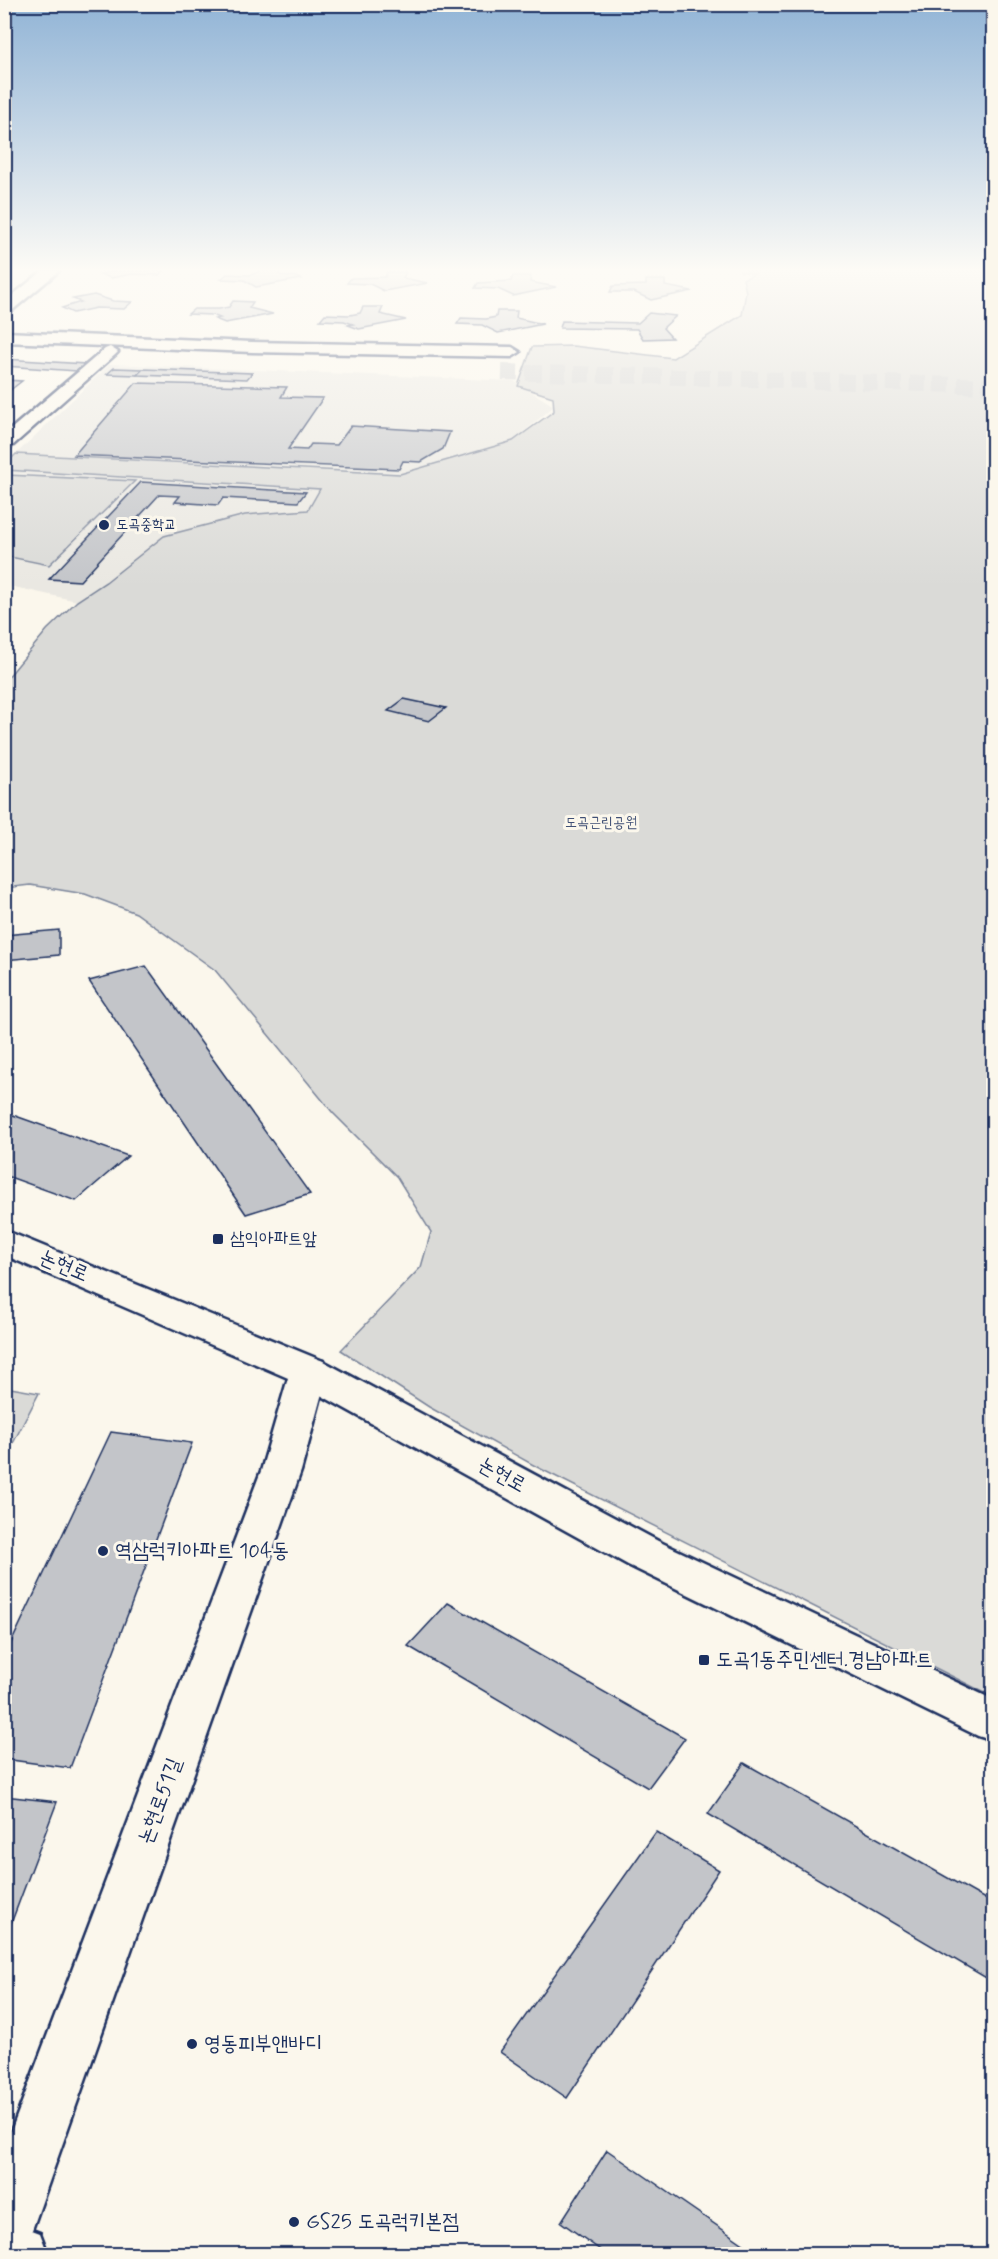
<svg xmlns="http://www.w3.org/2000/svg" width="998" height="2259" viewBox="0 0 998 2259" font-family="Mynerve,'Poor Story',sans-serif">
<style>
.built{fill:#eae8e2}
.green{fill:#dadad7;stroke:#7a849a;stroke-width:1.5}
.building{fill:#c3c5c9;stroke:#1b2f5e;stroke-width:1.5}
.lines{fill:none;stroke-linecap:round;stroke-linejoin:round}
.primary-tunnel{stroke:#cecfd0;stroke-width:16;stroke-dasharray:16 8;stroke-linecap:butt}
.minor-casing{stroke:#1b2f5e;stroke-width:5}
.secondary-casing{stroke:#1b2f5e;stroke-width:5}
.primary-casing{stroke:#1b2f5e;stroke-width:5}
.minor{fill:#fbf7ec;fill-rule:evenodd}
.secondary{fill:#fbf7ec;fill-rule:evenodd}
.primary{fill:#fbf7ec;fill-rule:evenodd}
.poi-dot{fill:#1b2f5e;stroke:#fbf7ec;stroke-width:2}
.labels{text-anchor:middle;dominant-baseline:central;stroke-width:6;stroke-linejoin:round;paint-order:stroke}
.far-poi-label{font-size:15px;fill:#1b2f5e;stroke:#fbf7ec;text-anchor:start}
.far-park-label{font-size:15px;fill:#415176;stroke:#fbf7ec}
.poi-label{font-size:18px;fill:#1b2f5e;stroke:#fbf7ec;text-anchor:start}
.near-street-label{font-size:21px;fill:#1b2f5e;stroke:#fbf7ec}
.near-poi-label{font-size:21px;fill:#1b2f5e;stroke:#fbf7ec;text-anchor:start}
</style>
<rect width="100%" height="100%" fill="#fbf7ec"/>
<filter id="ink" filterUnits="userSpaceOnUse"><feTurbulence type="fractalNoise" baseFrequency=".0167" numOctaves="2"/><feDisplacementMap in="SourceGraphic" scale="12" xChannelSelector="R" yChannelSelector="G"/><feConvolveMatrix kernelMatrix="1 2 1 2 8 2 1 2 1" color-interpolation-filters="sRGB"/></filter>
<g filter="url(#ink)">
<g class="built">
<path d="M110,364L514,381L554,406L513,441L400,474L16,454Z"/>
<path d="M4,470L320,489L308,510L245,515L106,582L77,601L5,585Z"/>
</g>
<g class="green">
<path d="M739,271H993V1697L537,1467L429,1407L341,1350L421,1267L431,1232L397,1177L333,1113L215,970L136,913L85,894L30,885L5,888L4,682L47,630L77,601L106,582L164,536L245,515L308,510L320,489L5,470V465L16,454L400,474L513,441L554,411L553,397L518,386L532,347L573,346L673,358L742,315L746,292L743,279L755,274Z"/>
<path d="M6,475L135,481L49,565L5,556Z"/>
<path d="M5,1387L39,1393L9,1451H5Z"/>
</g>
<g class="building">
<path d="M115,271H163L159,275L132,274L111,278L100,274Z"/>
<path d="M261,271H280L278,274L287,277L293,276L301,279L256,287L244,280L221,279L227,274L250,275Z"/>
<path d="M387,272H406L403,278L428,283L384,291L370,284L347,283L351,278L385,277Z"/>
<path d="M513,276H531L530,282L556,287L513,296L498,289L475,288L478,283L511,281Z"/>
<path d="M646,280H665V286L692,291L651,300L634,292H610L613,286L646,285Z"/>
<path d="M94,295L113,301L132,302L124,309L96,308L73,313L62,308L81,302L73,299Z"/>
<path d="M233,301L253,302L249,308L273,314L225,323L215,319L220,318L212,315L188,314L194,309H219L229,307Z"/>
<path d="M363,307H383L380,314L406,320L359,329L348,325L353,324L344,321L320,320L325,314L350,315L360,313Z"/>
<path d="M497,311H517L516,318L543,324L498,333L482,325L457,324L461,318L486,319L496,317Z"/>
<path d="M649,313L676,316L663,328L672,338L643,339L637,329L560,328L562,321L638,323Z"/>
<path d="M4,359L85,364L77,371L4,366Z"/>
<path d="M114,368L143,369L137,375L107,374Z"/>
<path d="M143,369L252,373L247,379L137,375Z"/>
<path d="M4,380L22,381L4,395Z"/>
<path d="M136,383L287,387L281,397L323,398L288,449L307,450L311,444L337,445L351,426L450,432L443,449L421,462L403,461L399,469L74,455Z"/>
<path d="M141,482L306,492L298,502L223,498L218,505L175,502L180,496L159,495L80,581L49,579Z"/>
<path d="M404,699L446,708L429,721L388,711Z"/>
<path d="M59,930V955L4,960V935Z"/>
<path d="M146,966L310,1194L246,1214L89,981Z"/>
<path d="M10,1114L128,1156L76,1201L4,1175V1118Z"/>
<path d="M111,1432L192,1443L70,1768L4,1759V1658Z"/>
<path d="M448,1603L685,1738L648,1788L408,1646Z"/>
<path d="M744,1763L994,1904L993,1982L708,1814Z"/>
<path d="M4,1796L57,1802L4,1942Z"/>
<path d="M656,1832L719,1870L567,2098L500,2052Z"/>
<path d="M607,2150L758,2254H606L561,2222Z"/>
</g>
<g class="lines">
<path class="primary-tunnel" d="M502,372L994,386"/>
<g class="minor-casing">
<g id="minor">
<path d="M110,347L118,352L115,355L10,448L4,449V435L105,349Z"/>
<path d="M309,1358L323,1361L328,1371L301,1471L32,2230L40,2233L48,2254H4V2150L261,1471L290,1371L295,1361Z"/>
</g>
</g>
<g class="secondary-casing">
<path id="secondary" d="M43,271H59L9,313L4,314V302Z"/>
</g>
<g class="primary-casing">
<g id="primary">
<path d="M4,332L252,342L512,347L520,352L512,357L252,352L4,342Z"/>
<path d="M4,1230L323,1361L658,1541L994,1700V1741L978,1736L628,1565L295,1381L4,1255Z"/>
</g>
</g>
<use href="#minor" class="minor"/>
<use href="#secondary" class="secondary"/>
<use href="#primary" class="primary"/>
</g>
</g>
<linearGradient id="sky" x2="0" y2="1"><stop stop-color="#91b4d6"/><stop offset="0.46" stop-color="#fdfbf6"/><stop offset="1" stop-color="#fdfbf6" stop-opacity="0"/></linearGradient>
<rect width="998" height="587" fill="url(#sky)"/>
<g class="poi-dot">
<circle cx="104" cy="525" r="6"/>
<rect x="212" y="1233" width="12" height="12" rx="3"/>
<circle cx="103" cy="1551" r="6"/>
<rect x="698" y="1654" width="12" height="12" rx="3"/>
<circle cx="192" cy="2044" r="6"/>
<circle cx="294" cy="2222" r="6"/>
</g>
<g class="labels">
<g class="far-poi-label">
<text x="116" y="525">도곡중학교</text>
</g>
<g class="far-park-label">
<text x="601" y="823">도곡근린공원</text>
</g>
<g class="poi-label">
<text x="230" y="1239">삼익아파트앞</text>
</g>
<g class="near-street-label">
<text transform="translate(64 1266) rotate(23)">논현로</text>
<text transform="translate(502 1475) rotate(29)">논현로</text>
<text transform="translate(160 1801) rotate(-70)">논현로51길</text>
</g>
<g class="near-poi-label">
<text x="115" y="1551">역삼럭키아파트 104동</text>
<text x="716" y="1660">도곡1동주민센터.경남아파트</text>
<text x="204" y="2044">영동피부앤바디</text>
<text x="306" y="2222">GS25 도곡럭키본점</text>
</g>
</g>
<rect width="998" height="2259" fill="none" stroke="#fbf7ec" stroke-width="24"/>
<rect x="12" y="12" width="974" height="2235" fill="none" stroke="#1b2f5e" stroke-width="2" filter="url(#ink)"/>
</svg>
